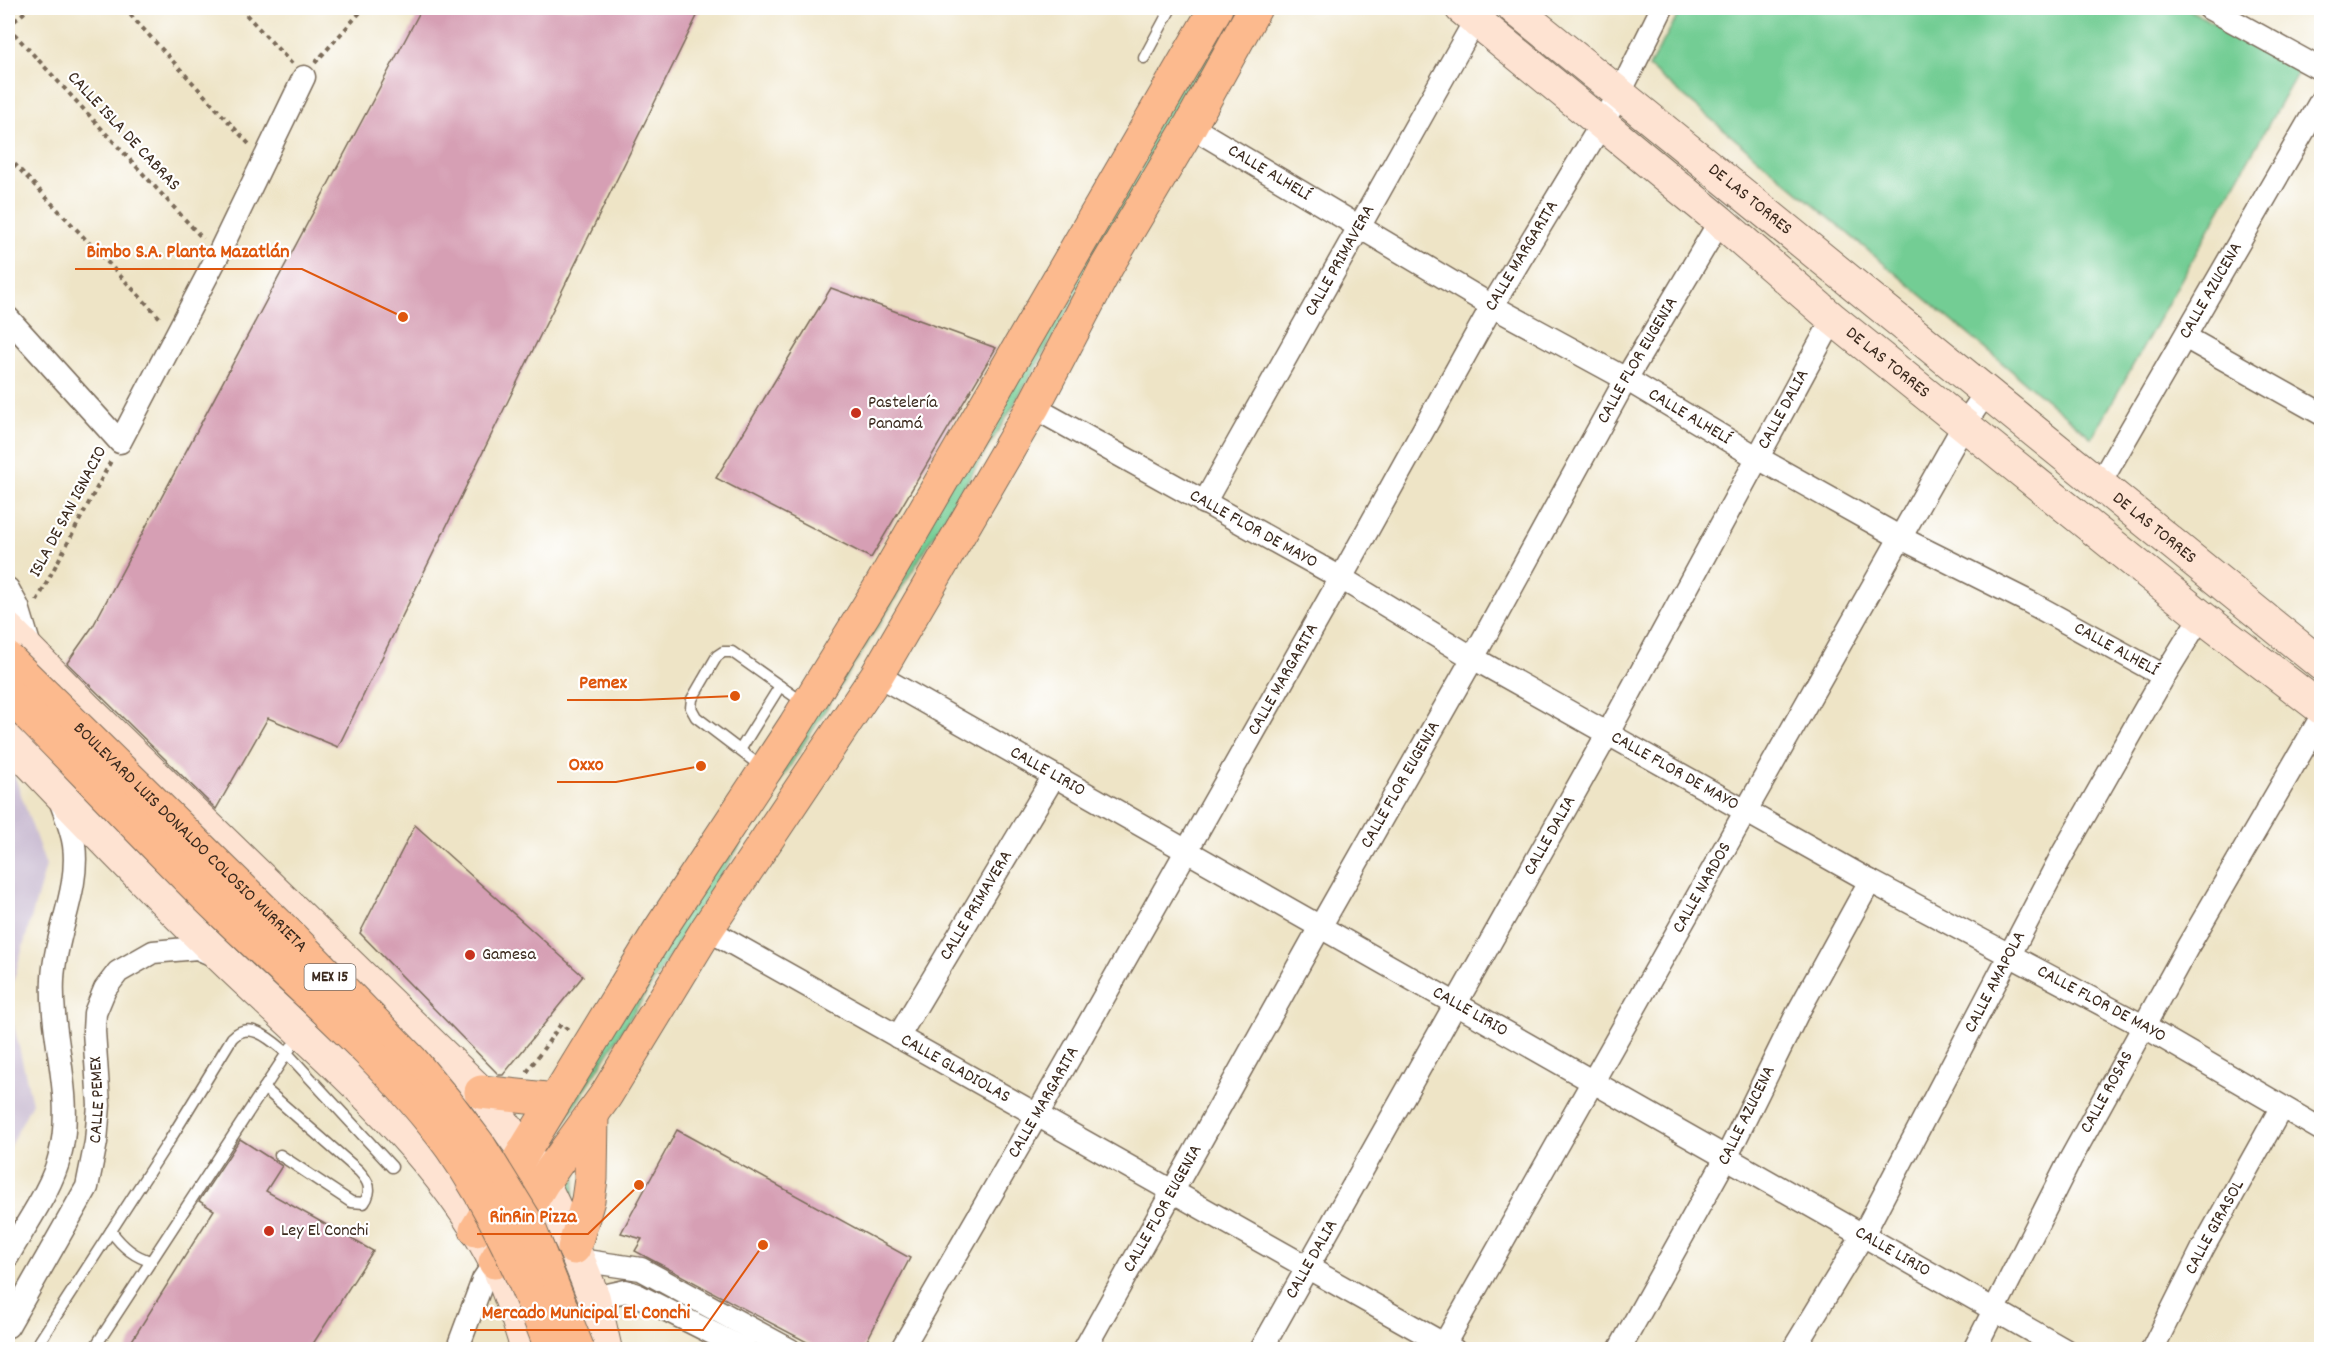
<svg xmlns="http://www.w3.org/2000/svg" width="2329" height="1357" viewBox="0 0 2329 1357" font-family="Dekko,sans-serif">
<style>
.industrial{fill:#ccbfd4}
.green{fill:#73cd94;stroke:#577c59;stroke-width:1.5}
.building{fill:#d69fb4}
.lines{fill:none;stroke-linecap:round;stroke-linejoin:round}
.lane-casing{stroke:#7a6b59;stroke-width:13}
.street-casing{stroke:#7a6b59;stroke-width:25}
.secondary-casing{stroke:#7a6b59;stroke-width:34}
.primary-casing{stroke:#7a6b59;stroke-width:35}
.path{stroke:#7a6b59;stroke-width:4;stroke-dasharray:4.5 4.5;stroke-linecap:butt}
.lane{stroke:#fff;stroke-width:10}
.street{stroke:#fff;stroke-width:22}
.secondary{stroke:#fee3d2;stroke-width:32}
.primary{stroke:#fcba8e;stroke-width:33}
.highway-bridge-casing{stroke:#7a6b59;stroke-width:35;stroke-linecap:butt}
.highway-bridge{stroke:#fcba8e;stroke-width:33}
.poi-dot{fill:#c8321e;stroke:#fff;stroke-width:2}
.labels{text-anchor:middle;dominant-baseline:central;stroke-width:4.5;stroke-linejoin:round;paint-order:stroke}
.shield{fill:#fff;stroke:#766a62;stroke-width:1.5}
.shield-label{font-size:16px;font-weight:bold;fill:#3b2a1e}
.street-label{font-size:18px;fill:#3b2a1e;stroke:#fff}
.poi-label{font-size:18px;fill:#3b2a1e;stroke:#fff;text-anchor:start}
.leader{fill:none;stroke:#df570d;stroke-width:2}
.callout-dot{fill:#df570d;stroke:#fff;stroke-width:2}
.callout-label{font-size:20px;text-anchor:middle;font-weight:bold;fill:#df570d;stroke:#fff;stroke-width:4.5;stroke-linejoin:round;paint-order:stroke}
</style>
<rect width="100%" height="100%" fill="#fff"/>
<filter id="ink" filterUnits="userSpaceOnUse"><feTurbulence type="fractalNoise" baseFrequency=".0167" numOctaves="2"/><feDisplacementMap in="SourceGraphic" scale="12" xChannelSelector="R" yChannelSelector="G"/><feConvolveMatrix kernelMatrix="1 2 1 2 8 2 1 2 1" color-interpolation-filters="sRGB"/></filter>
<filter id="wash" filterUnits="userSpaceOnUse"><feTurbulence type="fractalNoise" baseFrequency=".008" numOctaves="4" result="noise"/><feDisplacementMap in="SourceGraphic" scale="24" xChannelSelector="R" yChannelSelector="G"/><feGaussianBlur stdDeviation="1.35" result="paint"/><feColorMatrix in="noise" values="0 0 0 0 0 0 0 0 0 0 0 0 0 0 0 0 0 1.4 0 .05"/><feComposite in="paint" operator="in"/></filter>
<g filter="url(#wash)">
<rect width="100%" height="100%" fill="#eee4c6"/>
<path class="industrial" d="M8,762L11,766L46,866L8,1000L32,1103L8,1150Z"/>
<g class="green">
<path d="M1224,8H1241L1011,410L876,630L543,1156H536Z"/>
<path d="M1682,8H2186L2299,70L2092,438L1649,67Z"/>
<path d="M579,1148L572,1207L554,1179Z"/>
</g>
<g id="blocks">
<g class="building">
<path d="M422,8H701L338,747L268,718L216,809L67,663L93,626Z"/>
<path d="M831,288L996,348L871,558L716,478Z"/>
<path d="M415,825L583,976L503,1075H499L360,933Z"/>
<path d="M677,1130L910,1258L862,1350H822L635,1251L642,1239L621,1233Z"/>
<path d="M240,1139L282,1166L266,1191L373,1251L309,1350H126L214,1210L199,1201Z"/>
</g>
</g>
</g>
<g filter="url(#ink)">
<use href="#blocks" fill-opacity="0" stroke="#7a6b59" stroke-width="1.5"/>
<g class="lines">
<g class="lane-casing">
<g id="lane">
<path d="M1144,58L1171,8"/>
<path d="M740,750L780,686"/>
<path d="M763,768L696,717L691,708L692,699L717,656L723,652H732L804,703"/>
<path d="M291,1047L287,1053L392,1167"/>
<path d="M264,1088L359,1171C369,1182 373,1190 364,1203L351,1202L280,1155"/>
<path d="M111,1231C121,1245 134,1257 151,1261"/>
<path d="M34,1350L169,1141L232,1038C250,1019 271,1040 287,1053L93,1350"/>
</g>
</g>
<g class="street-casing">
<g id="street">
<path d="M2209,8L2322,70"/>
<path id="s1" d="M1190,126L1492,306L1626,379L1758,458L1901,538L2029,602L2164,676"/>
<path d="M8,318L120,442L218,255L304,77"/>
<path d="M2185,337L2322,414"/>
<path id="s2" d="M1033,407L1341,578L1473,658L1870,881L2145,1027L2322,1130"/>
<path id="s3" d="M2100,483L2322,99"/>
<path id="s4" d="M1204,503L1476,19"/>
<path d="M8,589L18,607L31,650"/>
<path id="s5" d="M877,675L2065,1350"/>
<path id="s6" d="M707,929L1454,1350"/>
<path id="s7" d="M898,1037L1054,776"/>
<path d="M8,1256C25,1225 52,1189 60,1155C75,1096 50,1038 53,979C55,934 80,890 74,845C72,829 64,812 59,797"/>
<path d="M579,1260L641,1269L790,1350"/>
<path d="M594,1298L626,1291L637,1295L746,1350"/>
<path id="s8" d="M8,1326L87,1187L96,1142L99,1105L94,1031L95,1013L105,989L118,972L153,952L197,948L218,957"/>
<path d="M457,1350L483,1280L495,1262"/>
<path id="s9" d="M901,1350L1037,1115L1341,578L1492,306L1619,95L1662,8"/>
<path id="s10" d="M1084,1350L1320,927L1473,658L1626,379L1720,221"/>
<path id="s11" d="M1261,1350L1608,733L1833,319"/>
<path id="s12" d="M1441,1350L1964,425L1987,391"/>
<path id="s13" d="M1619,1350L1726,1158L1797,1014L1870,881"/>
<path id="s14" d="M1793,1350L1863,1235L2062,855L2164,676L2201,616"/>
<path id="s15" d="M1974,1350L2070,1160L2187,948L2322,716"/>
<path id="s16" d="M2152,1350L2203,1248L2281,1108"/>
</g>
</g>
<g class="secondary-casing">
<g id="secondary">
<path id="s17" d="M1461,8L1720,221L1833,319L2201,616L2322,709"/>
<path id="s18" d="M1514,8L2322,665"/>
<path d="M8,629L85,707L481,1092L524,1151L543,1182L574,1248L594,1298L606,1350"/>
<path d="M8,740C78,813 148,887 221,957C317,1050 431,1140 494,1260C507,1284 519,1323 527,1350"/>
</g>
</g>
<g class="primary-casing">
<g id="primary">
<path d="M481,1092L555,1100"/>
<path d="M476,1230L659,931L795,725L879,589L1216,8"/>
<path d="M574,1248L588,1200L591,1179L592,1114"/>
<path d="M495,1262L543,1182L606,1095L707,929L877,675L1033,407L1107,266L1190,126L1255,8"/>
</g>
</g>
<g class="path">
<path d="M124,8L249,144"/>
<path d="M240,8L292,64"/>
<path d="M8,27L203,239"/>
<path d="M8,27L29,8"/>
<path d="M315,63L364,8"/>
<path d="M8,157L162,320"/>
<path d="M37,601L112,459"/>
<path d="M527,1072L561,1024L570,1031"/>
</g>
<use href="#lane" class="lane"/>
<use href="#street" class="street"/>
<use href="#secondary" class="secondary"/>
<use href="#primary" class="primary"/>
<g class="highway-bridge-casing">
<g id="highway-bridge">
<path id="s19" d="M8,659L292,938L412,1061L446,1102L478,1144L528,1225L578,1350"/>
<path d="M8,694C77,763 144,835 214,904C292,980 387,1059 451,1147C495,1209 525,1279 552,1350"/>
</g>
</g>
<use href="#highway-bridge" class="highway-bridge"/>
</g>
</g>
<g class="poi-dot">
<circle cx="856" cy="413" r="6"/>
<circle cx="470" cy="955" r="6"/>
<circle cx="269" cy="1231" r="6"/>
</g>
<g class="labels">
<rect class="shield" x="304.5" y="964" width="51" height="26" rx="4.5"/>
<g class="shield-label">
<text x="330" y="977">MEX 15</text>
</g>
<g class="street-label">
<text transform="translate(123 132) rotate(47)">CALLE ISLA DE CABRAS</text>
<text stroke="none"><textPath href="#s1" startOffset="92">CALLE ALHELÍ</textPath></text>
<text stroke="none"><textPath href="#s18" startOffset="304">DE LAS TORRES</textPath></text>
<text stroke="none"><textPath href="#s9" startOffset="1258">CALLE MARGARITA</textPath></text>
<text stroke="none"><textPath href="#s4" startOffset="278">CALLE PRIMAVERA</textPath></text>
<text stroke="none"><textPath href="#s3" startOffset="222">CALLE AZUCENA</textPath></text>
<text stroke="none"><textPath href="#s10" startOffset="1134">CALLE FLOR EUGENIA</textPath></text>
<text stroke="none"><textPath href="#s17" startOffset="555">DE LAS TORRES</textPath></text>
<text stroke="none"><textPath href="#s11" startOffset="1076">CALLE DALIA</textPath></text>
<text stroke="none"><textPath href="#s1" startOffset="578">CALLE ALHELÍ</textPath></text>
<text transform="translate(69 512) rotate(-62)">ISLA DE SAN IGNACIO</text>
<text stroke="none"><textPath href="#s18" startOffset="825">DE LAS TORRES</textPath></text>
<text stroke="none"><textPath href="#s2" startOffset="252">CALLE FLOR DE MAYO</textPath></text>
<text stroke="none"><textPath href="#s1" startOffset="1064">CALLE ALHELÍ</textPath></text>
<text stroke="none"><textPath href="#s9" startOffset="772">CALLE MARGARITA</textPath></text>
<text stroke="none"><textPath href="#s2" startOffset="738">CALLE FLOR DE MAYO</textPath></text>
<text stroke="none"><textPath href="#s5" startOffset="196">CALLE LIRIO</textPath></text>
<text stroke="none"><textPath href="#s10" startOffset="648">CALLE FLOR EUGENIA</textPath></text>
<text stroke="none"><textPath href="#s11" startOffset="590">CALLE DALIA</textPath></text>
<text stroke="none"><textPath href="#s19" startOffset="255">BOULEVARD LUIS DONALDO COLOSIO MURRIETA</textPath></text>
<text stroke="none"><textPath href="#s12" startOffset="531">CALLE NARDOS</textPath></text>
<text stroke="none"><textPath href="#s7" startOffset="153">CALLE PRIMAVERA</textPath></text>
<text stroke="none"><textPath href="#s14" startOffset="420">CALLE AMAPOLA</textPath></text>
<text stroke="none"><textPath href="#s2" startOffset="1224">CALLE FLOR DE MAYO</textPath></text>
<text stroke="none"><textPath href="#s5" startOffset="682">CALLE LIRIO</textPath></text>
<text stroke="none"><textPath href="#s6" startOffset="285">CALLE GLADIOLAS</textPath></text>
<text stroke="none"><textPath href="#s15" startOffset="290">CALLE ROSAS</textPath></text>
<text stroke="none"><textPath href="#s8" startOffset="248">CALLE PEMEX</textPath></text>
<text stroke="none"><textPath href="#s9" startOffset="286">CALLE MARGARITA</textPath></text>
<text stroke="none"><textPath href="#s13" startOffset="267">CALLE AZUCENA</textPath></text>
<text stroke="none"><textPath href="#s10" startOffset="162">CALLE FLOR EUGENIA</textPath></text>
<text stroke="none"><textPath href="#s16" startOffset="138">CALLE GIRASOL</textPath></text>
<text stroke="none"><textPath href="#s5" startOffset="1168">CALLE LIRIO</textPath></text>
<text stroke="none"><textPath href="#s11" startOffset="104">CALLE DALIA</textPath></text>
</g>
<g class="poi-label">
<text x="868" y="403">Pastelería<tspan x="868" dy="21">Panamá</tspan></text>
<text x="482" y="955">Gamesa</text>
<text x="281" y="1231">Ley El Conchi</text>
</g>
</g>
<path class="leader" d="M403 317L302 269H75M735 696L639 700H567M701 766L616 782H557M639 1185L588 1234H477M763 1245L703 1330H470"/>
<g class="callout-dot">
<circle cx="403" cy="317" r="6"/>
<circle cx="735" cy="696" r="6"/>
<circle cx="701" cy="766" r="6"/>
<circle cx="639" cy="1185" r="6"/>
<circle cx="763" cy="1245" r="6"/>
</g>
<g class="callout-label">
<text x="188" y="257">Bimbo S.A. Planta Mazatlán</text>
<text x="603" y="688">Pemex</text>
<text x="586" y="770">Oxxo</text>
<text x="533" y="1222">RinRin Pizza</text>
<text x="586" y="1318">Mercado Municipal El Conchi</text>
</g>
<rect width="2329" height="1357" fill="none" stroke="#fff" stroke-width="30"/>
</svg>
